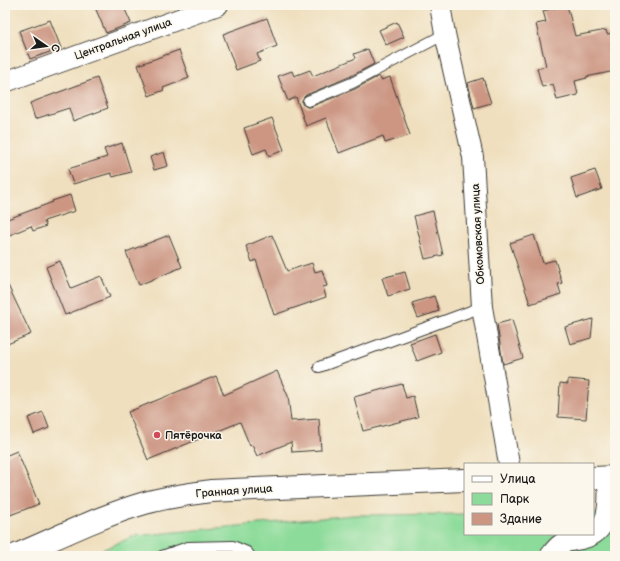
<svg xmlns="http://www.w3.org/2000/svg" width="620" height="561" viewBox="0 0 620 561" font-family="'Balsamiq Sans',sans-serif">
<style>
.green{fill:#8cdb9a;stroke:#547c5b}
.building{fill:#cc9683}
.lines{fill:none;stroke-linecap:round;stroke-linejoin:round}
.service-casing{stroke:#3c3934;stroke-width:12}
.minor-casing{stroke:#3c3934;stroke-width:22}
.tertiary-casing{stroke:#3c3934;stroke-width:24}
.service{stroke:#fff;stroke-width:10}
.minor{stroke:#fff;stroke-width:20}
.tertiary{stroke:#fff;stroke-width:22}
.poi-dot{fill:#d1495b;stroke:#fbf7ec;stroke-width:1.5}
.labels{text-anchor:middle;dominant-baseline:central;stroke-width:3;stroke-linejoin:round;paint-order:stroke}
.street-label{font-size:11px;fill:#1c1c1c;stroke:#fbf7ec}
.poi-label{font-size:11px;font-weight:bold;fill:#1c1c1c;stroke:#fbf7ec;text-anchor:start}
</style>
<rect width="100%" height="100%" fill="#fbf7ec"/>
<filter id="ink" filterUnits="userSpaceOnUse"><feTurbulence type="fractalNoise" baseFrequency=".025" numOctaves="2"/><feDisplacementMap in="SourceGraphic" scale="8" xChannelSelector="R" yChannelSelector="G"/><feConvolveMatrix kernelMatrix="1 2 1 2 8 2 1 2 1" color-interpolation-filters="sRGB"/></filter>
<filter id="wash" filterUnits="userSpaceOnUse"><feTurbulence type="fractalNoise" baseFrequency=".012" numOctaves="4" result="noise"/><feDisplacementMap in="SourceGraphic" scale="16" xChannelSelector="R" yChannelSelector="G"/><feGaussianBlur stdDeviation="0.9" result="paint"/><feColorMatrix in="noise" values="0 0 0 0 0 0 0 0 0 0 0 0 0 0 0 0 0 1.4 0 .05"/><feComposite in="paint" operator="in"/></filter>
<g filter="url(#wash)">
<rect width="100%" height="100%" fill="#efdfbe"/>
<path class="green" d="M615,512V556H88L134,536L353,515L465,514V534H593V513Z"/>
<g id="blocks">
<g class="building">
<path d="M94,5H123L131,23L106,33Z"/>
<path d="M567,5L575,36L606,30L607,34L615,33V71L586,77L587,78L575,81L578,95L557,100L553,84L542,87L537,68L546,66L536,24L546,22L543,11Z"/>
<path d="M267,18L277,46L257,54L260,61L236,70L223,34Z"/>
<path d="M50,20L61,48L30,59L19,31Z"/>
<path d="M397,22L404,37L386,45L379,30Z"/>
<path d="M368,49L374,64L349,77L306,95L302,100V104L307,107H310L355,89L379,76L381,80L390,77L410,135L385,143L383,136L339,153L326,118L306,126L296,97L288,101L278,76L292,71L294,76L310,70L313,76L356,58L354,54Z"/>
<path d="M179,50L189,78L163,88L164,90L149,96L138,65Z"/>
<path d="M97,78L108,108L73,121L69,108L35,119L30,103Z"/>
<path d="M483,78L491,103L474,108L468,83Z"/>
<path d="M272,118L284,150L269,156L266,149L253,154L244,128Z"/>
<path d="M122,143L131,172L113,177L111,173L73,184L68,169L107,157L104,149Z"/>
<path d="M164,152L168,166L154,170L150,157Z"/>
<path d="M595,170L602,189L577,198L571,178Z"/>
<path d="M70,195L75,211L44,221L46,226L33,231L31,226L5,237V220L53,202L52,201Z"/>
<path d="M433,211L443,255L425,259L414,216Z"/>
<path d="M169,235L182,267L139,285L126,252Z"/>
<path d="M272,235L287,271L312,263L315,272L322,270L327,286L323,287L326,297L274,315L256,260L252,262L246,246Z"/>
<path d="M534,235L543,263L555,260L562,283L558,284L561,294L530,304L510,243Z"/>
<path d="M60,261L71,288L101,276L110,297L65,315L46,267Z"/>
<path d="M405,272L410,289L388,296L382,278Z"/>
<path d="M5,279L31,334L5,345Z"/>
<path d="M434,296L439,311L418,318L412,303Z"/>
<path d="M593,319L591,338L570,344L565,327Z"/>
<path d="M512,320L523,358L503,364L497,324Z"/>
<path d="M435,334L441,352L417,361L410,343Z"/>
<path d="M277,371L288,396L291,421L319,419L321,450L292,452L291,442L257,456L252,445L250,446L240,422L148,460L128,412L216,376L224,395Z"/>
<path d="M568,379L589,381L586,419L558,417L560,383L568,384Z"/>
<path d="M402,384L406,398L413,396L418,417L363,431L354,397Z"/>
<path d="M43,412L49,428L34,434L28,418Z"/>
<path d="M17,451L39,504L5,517V456Z"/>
</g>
</g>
</g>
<g filter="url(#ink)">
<use href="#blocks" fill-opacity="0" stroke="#3c3934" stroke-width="1"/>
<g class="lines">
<g class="service-casing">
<g id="service">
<path d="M308,101L352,83L445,34"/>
<path d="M319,367L482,307"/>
<path d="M162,556L188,547L233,546L247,552L250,556"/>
</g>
</g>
<g class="minor-casing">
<g id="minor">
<path d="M440,5L445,34L473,157L482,307L509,464"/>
<path d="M5,82L218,5"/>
<path d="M550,556C562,540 563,543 581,539C612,532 609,502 608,477"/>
</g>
</g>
<g class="tertiary-casing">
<g id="tertiary">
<path d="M593,478L615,477"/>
<path d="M14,556C57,538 100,516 145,503C166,497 189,494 211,491L465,480"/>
</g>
</g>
<use href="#service" class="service"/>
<use href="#minor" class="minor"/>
<use href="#tertiary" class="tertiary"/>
</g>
</g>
<circle class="poi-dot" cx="157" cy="435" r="4"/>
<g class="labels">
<g class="street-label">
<text transform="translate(123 39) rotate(-20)">Центральная улица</text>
<text transform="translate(478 234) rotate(-93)">Обкомовская улица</text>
<text transform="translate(234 491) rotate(-4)">Гранная улица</text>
</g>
<g class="poi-label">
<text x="165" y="435">Пятёрочка</text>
</g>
</g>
<rect width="620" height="561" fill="none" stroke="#fbf7ec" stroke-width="20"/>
<rect x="464" y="463" width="130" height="72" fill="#fbf7ec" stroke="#a29f99"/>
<rect x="472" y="476" width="20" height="6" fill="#ffffff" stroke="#a29f99"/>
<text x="500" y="483" font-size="12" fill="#1c1c1c">Улица</text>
<rect x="472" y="493" width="20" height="12" fill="#8cdb9a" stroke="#a29f99"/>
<text x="500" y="503" font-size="12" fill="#1c1c1c">Парк</text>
<rect x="472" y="513" width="20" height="12" fill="#cc9683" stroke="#a29f99"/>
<text x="500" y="523" font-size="12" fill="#1c1c1c">Здание</text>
<g transform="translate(46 46) rotate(103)" stroke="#fbf7ec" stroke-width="3" paint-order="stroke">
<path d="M0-3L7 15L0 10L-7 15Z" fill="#1c1c1c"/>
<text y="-6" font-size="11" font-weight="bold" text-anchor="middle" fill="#1c1c1c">С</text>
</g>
</svg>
